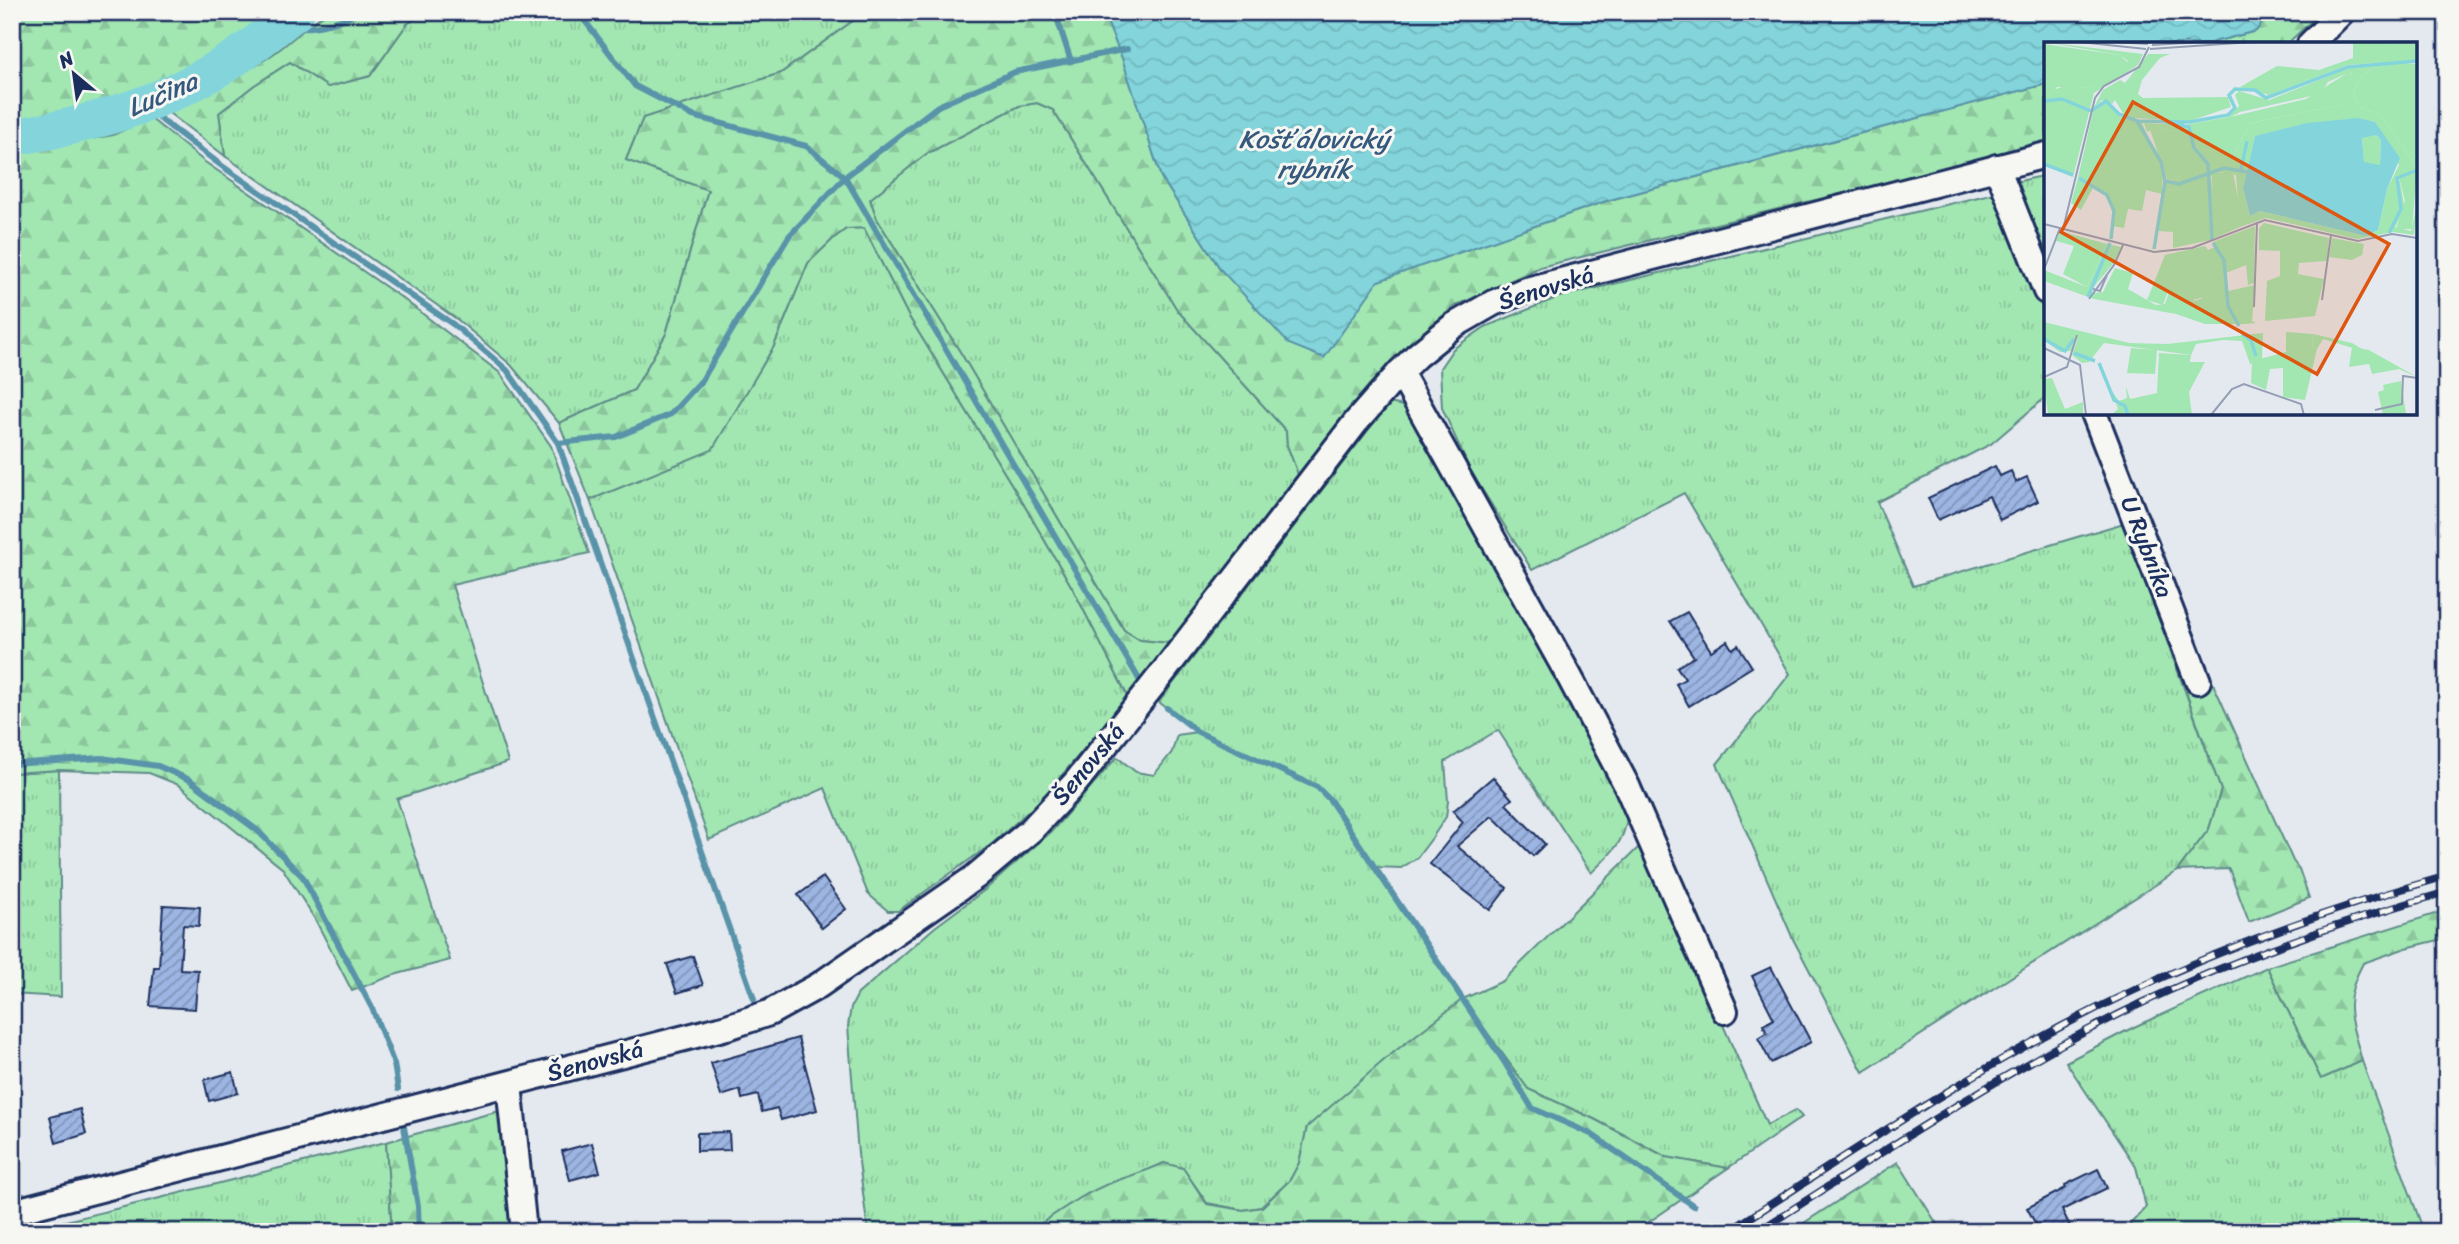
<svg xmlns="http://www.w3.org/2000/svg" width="2459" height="1244" viewBox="0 0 2459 1244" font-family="Sriracha,sans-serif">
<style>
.grass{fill:url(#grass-tufts);stroke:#5e8b88;stroke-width:2}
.forest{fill:url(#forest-firs);stroke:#5e8b88;stroke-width:2}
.water{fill:url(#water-waves);stroke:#5993a9;stroke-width:2}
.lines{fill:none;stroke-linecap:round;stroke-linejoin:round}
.stream{stroke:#5993a9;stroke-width:6}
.river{stroke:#83d5db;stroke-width:37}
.building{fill:url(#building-hatch);stroke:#1b2f5e;stroke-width:2}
.minor-casing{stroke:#1b2f5e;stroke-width:30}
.minor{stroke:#f6f6f2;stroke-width:24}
.rail-casing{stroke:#1b2f5e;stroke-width:8}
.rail{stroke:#f6f6f2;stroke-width:5;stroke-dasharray:16;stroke-linecap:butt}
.labels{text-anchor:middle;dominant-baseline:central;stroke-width:6;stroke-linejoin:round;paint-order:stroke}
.street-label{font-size:24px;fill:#1b2f5e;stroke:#f6f6f2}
.water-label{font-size:26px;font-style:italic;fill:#35587d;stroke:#f6f6f2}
.inset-river{fill:none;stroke:#83d5db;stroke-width:3.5}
.inset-road{fill:none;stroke:#949fb5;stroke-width:2}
.view{fill:#de5710;fill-opacity:0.15;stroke:#de5710;stroke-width:3.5}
.inset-edge{fill:none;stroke:#1b2f5e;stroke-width:3.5}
</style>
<defs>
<pattern id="grass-tufts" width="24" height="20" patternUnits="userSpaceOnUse" patternTransform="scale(1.75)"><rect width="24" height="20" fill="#a2e7b2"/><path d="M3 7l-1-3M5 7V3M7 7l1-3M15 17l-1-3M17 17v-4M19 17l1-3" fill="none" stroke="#8bc69c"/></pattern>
<pattern id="forest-firs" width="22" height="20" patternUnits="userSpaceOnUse" patternTransform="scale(1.75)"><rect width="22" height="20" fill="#a2e7b2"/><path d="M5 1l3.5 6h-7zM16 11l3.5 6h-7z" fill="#8bc69c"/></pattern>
<pattern id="water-waves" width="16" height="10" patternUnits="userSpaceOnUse" patternTransform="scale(1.75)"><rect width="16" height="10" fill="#83d5db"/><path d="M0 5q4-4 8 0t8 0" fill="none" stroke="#71b7be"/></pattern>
<pattern id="building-hatch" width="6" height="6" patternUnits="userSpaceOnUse" patternTransform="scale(1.75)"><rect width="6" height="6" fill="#9db5e2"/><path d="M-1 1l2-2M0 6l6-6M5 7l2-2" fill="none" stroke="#7f94ba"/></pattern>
</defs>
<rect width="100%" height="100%" fill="#e4e9ef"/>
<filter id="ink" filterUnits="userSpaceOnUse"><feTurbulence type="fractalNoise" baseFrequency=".0143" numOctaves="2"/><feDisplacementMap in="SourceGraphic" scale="14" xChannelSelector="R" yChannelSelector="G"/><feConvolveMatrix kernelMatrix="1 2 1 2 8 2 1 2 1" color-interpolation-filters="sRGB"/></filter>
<g filter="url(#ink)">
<g class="grass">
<path d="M426,12H865L781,73L643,118L626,160L708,190L666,334L634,390L559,423L511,365L458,320L225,156L219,113L253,86L290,62L328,87L370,76L407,24Z"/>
<path d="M1037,103L1053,110L1178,311L1286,431L1287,445L1298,474L1169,643L1140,640L1124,630L962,355L877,219L870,199L926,154L1019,106Z"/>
<path d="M2046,175V263L2015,182Z"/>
<path d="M1995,193L2046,309V397L1991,444L1877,502L1913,586L2124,523L2221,790L2209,829L2177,871L1863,1072L1793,939L1717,764L1790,674L1684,493L1532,570L1470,470L1442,408L1440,368L1453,349L1485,327L1559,297Z"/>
<path d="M864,228L908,315L1023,503L1073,589L1128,697L1040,801L993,843L898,911H888L868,894L825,788L709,840L590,500L712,449L774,346L808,263L834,238L846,229Z"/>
<path d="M1389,403L1403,406L1411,411L1628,804C1628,839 1615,850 1591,873L1498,730L1445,762L1448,801L1446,817L1432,838L1417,858L1401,868L1375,867L1463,999L1503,981L1643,843L1767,1125L1796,1110L1802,1117L1728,1168L1666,1157L1594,1119L1528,1089L1463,1000L1307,1127L1299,1163L1290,1180L1261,1207L1243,1210L1207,1203L1183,1168L1164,1163L1141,1174L1112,1182L1037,1226L1032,1232H868L858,1154L848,1026L851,1007L858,994L935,927L986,889L1051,832L1117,757L1136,772L1154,775L1172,752L1177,735L1197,732L1159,702Z"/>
<path d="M59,770L61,997L12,994V773Z"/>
<path d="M2267,967L2321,1079L2362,1061L2424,1232H2123L2146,1207L2136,1167L2066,1062L2134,1027Z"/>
<path d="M386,1142L392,1232H19C142,1204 263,1171 386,1142Z"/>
</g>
<g class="forest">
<path d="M12,12H266C253,24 240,38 225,48C162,90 86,112 12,124Z"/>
<path d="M327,12H426L407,24L370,76L328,87L290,62L253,86L219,113L225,156L165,110C203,91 246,75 280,49C296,36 310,24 327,12Z"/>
<path d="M865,12H1103L1122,58L1161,177L1221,270L1324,357L1378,281L1606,201L2046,84V141L1885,183L1540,267L1453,307L1370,384L1298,474L1287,445L1286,431L1178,311L1053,110L1037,103L1019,106L926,154L870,199L877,219L962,355L1124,630L1140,640L1169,643L1128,697L1073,589L1023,503L908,315L864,228L846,229L834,238L808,263L774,346L712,450L590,500L559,423L634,390L666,334L708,190L626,160L643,118L781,73Z"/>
<path d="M2270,12H2321L2287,44H2206L2256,31Z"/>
<path d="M150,118L205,162L402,298L500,373L551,446L589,553L452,585L508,762L397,799L450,960L394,975L352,991L316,921L283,869L179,785L149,773L59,770L12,773V154L113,135Z"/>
<path d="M2212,681L2293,861L2299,869L2309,898L2249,922L2229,869L2177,871L2209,829L2221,790L2186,692Z"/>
<path d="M2447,910V938L2406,948L2363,963C2341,1004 2351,1019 2362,1061L2321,1079L2267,967Z"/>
<path d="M1463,999L1528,1089L1594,1119L1666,1157L1728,1168L1634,1232H1032L1037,1226C1061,1210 1086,1192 1113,1182C1131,1175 1145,1172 1164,1163L1183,1168L1207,1204L1243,1210L1262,1207L1290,1180L1299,1163L1307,1127L1390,1055Z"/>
<path d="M499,1111L513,1232H392L386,1142Z"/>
<path d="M1898,1162L1942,1232H1790Z"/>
</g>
<path class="water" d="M1103,12H2270L2256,31L2206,44H2046V84L1606,201L1378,281L1324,358L1289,344L1221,270L1161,177L1122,58Z"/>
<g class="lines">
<g class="stream">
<path d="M578,12L635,86L693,116L806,146L845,177L1143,686"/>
<path d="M1055,12L1071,61"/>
<path d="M282,22C302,35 340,22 359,12"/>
<path d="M109,117L142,105L222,166L454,325L507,370L558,443L616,437L671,414L702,380L789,236L845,177L938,106L1015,72L1127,49"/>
<path d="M558,443L754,999"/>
<path d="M1167,708L1198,732L1317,787L1330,800L1503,1060L1532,1108L1591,1134L1694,1206"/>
<path d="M12,764L101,758L158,766L190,780L258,831L303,877L372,1008L394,1064L398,1089"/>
<path d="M404,1127L418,1206L419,1232"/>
</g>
<path class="river" d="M12,137C91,126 169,102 235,58C256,45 275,27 296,12"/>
</g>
<g class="building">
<path d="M1995,466L2000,476L2011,471L2016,482L2027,477L2038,501L2000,520L1989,496L1938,520L1928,498Z"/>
<path d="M1687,612L1711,651L1727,641L1732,649L1738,645L1752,667L1689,706L1676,684L1685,679L1677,667L1694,657L1670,621Z"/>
<path d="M1493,777L1512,799L1506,804L1545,844L1533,856L1492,816L1457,846L1507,888L1490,910L1430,864L1463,822L1453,811Z"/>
<path d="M823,877L846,909L822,928L798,895Z"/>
<path d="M163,905L200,907L199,926L183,925L180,969L198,970L195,1009L150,1006L154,967H159Z"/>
<path d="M693,956L703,985L677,993L667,964Z"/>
<path d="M1771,967L1811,1042L1771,1063L1758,1038L1767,1033L1763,1025L1774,1019L1752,976Z"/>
<path d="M798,1038L817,1110L781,1120L777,1108L762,1112L758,1095L742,1099L740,1090L721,1096L711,1063Z"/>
<path d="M233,1072L238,1093L209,1101L204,1080Z"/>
<path d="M80,1109L86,1134L56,1143L50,1117Z"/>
<path d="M729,1132L730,1150L697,1151V1133Z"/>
<path d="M592,1143L600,1172L570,1180L562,1151Z"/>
<path d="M2098,1169L2107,1188L2062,1210L2073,1232H2040L2027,1208L2066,1188L2065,1185Z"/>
</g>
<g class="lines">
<g class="minor-casing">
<g id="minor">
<path d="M2310,44L2342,12"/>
<path d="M1997,167L2046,291"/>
<path d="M1400,372L1569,676L1627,786L1725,1011"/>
<path d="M2094,413L2198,681"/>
<path d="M509,1084L524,1232"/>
<path d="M12,1212L727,1027L769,1013L818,986L975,877L1031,830L1076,782L1165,670L1356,422L1400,372L1416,356L1453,326L1493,303L1526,290L2046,155"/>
</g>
</g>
<use href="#minor" class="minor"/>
<g class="rail-casing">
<g id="rail">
<path d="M1728,1232C1857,1149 1985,1061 2124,995C2228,945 2336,907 2447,876"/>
<path d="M1757,1232C1869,1161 1979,1087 2096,1026C2207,968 2326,926 2447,892"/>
</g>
</g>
<use href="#rail" class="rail"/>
</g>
</g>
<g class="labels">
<g class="street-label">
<text transform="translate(1546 288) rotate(-17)">Šenovská</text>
<text transform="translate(2147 547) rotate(69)">U Rybníka</text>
<text transform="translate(1088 764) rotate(-50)">Šenovská</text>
<text transform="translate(595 1061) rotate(-15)">Šenovská</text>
</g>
<g class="water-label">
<text transform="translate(162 94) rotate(-24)">Lučina</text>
<text x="1314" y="139">Košťálovický<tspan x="1314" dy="30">rybník</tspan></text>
</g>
</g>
<g transform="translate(2044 42)">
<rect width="373" height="373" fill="#e4e9ef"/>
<path d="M0,2L76,13L84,21L48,46L13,45L8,51H0ZM358,21L373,22V126L337,73L317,66L309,51L316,36L328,26ZM308,28L303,62L206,81L191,110H149L151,121L132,138L123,137L105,85L115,84L123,90L262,57ZM373,129L368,187H352L361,159L355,135ZM189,130L198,179L196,185L173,195L169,191L168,131ZM158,134H166V198L129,206V190L114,189L121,147L137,148ZM34,136L50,144L37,168L27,161ZM220,181L285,196L283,219L255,221L254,232L280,237L271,274L221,279L223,239L236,234V209L215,208V186ZM211,184L210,241L204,243L202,223L182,231L184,249L211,243L208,279L212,281L201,282L157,256L148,258L143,249H124L119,263L103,258L121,213L161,204L164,208L171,205L169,200ZM16,189L63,202L43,245L19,232L30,204L12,199ZM288,196L320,202L318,213L308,218L285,215ZM242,290L269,292L268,306L273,307L261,358L239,355V326L226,327L222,348L207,341L208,319L242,310ZM308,305L325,308L373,335L355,327L328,332L325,322L305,325ZM87,306L113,308L111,332L83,331ZM115,311L147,313L146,320H161L145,350L148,373H67L74,367L68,349L75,359L83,356L82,344L86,357L113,351ZM8,336L21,367L39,360V373H4L0,337ZM357,339L362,372L339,373L334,350L340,348L339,343Z" fill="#a2e7b2"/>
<path d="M0,0L99,12L94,23L50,51L29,135L0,122V51L21,44L48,46L84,19L76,13ZM309,0L373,2V18L304,23L225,53L196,45L233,24L275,28L309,16ZM104,12H126L116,16L98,38L94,52L99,56L184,55L187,65L146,79L88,76L80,73L71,58L68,62L58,58L49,67L59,48L76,38L81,41ZM373,20L328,26L316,36L309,51L317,66L337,73L373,126L355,135L361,167L351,185L367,189L373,163L370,193L349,190L313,197L222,176L196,185L192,133L176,130L167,134L173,195L166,198L165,134L137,148L121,147L123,137L132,138L151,121L145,113L149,110H191L206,81L302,62L308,29L284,40L276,52L196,70L183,77L123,90L115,84L103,90L100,81L141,83L184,75L195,64L191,53L195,49L225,58L305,26ZM303,77L331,80L355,123L343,147L334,188L322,194L216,169L206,174L199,146L211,94ZM330,34L342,41L337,60L330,67L325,64L332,43ZM62,60L75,74L98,81L119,128L118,152L102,148L98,169L84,167L80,186L68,184V167L60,150L34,136L49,69ZM332,93L337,98L336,123L320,121L318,95ZM63,202L77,205L69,222L47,248L50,251L59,250L71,226L89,231L84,247L112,263L121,262L126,248L143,249L150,259L183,249L185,262L201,282H161L132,272L50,257L0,239V228L43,245ZM0,280L85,301L123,302L219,291L218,318L206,322L198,299L179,298L152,302L147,313L60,301L45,320L38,321L28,313L34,296L27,309L16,310L0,298ZM269,292L308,301L325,311L279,297L273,307H268Z" fill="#a2e7b2" fill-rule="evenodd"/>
<path d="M314,76L331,80L356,116L343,147L334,188L322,194L216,169L206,174L199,146L211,94L263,81ZM332,93L337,98L336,123L320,120L318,96Z" fill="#83d5db" fill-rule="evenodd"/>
<path class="inset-river" d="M0,59L18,57L47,69L62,59L75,72L93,79L146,80L184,73L191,66L185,53L191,47L211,48L222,56L304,25L373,19M93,79L117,120L121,139L135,142L180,126L203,130M117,79L145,85L150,106L164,122L168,198M0,122L29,133M197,128L203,99M35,136L63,153L70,169L67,197M345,191L357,167L353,136L373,128M169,201L180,218L184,264L195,284M110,207L121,140M44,255L66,201M198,292L207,298L212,314M0,297L21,309L30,297M30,311L51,319M55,321L70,358L81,364L84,373"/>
<path class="inset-road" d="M35,0L102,7M70,0L104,2M108,3L159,0M106,7L209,0M0,182L110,210L148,206L221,178L314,199L348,192L373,196M19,187L51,56L60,44L95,25L105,5M1,225L16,186M49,247L56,249L63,233M45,257L70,223L79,203M278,258L287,193M210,265L213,180M0,306L36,323L42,373M0,335L23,325L33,293M331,368L358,362L359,334L373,336M167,373L188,347L200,342L257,362L260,373"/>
<path class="view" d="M89,60L345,202L273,332L17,190Z"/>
<rect width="373" height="373" class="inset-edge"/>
</g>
<rect width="2459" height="1244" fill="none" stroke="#f6f6f2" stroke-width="42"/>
<rect x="21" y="21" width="2417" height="1202" fill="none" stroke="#1b2f5e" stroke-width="2.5" filter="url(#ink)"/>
<g transform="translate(74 74) rotate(331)" stroke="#f6f6f2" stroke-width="5" paint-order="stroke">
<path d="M0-5L12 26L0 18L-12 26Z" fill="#1b2f5e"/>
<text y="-10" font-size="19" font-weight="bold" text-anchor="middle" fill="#1b2f5e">N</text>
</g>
</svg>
